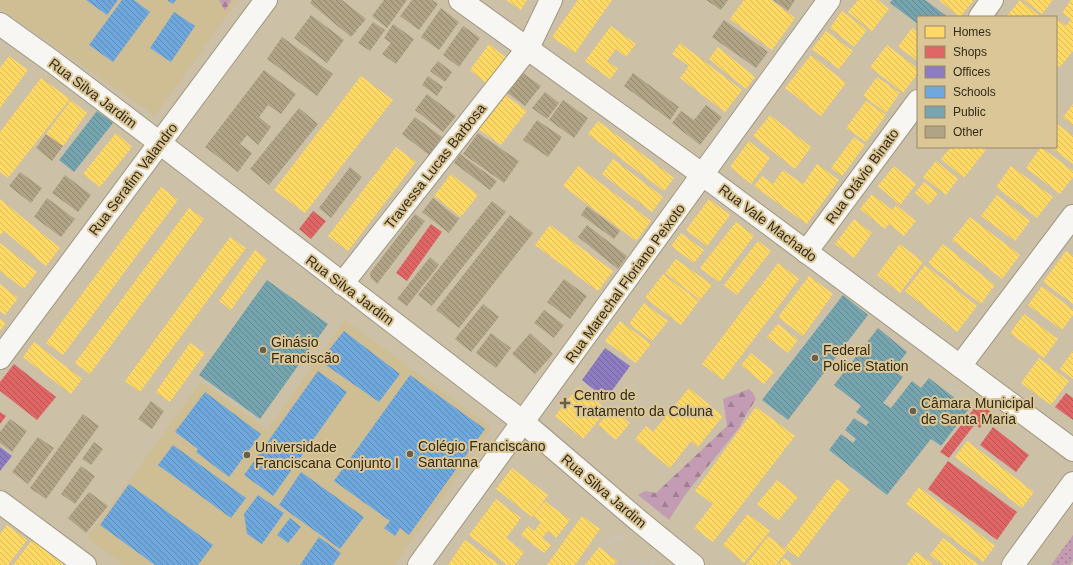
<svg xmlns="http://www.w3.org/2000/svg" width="1073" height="565" viewBox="0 0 1073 565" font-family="Arial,sans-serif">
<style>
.built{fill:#cfbd94}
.grass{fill:url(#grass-dots)}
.forest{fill:url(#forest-firs)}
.homes{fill:url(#homes-back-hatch)}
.shops{fill:url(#shops-back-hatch)}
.offices{fill:url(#offices-back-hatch)}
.schools{fill:url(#schools-back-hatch)}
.public{fill:url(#public-back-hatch)}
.building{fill:url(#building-back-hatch)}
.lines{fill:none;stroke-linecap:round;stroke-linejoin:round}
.minor-casing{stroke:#a09783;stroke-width:24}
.path{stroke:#c8c4bd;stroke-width:2.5;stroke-dasharray:3 2;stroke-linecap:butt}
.minor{stroke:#f7f6f2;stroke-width:22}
.poi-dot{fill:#69604b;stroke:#dbc698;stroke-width:1.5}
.labels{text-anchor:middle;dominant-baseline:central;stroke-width:4;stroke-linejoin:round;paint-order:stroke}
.street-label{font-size:14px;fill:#342c19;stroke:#dbc698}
.poi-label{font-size:14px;fill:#342c19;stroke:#dbc698;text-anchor:start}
</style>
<defs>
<pattern id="grass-dots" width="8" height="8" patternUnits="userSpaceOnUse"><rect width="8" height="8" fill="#c39cb3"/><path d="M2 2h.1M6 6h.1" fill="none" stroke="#9f7f91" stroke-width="1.8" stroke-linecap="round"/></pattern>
<pattern id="forest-firs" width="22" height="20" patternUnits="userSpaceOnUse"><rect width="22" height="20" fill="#c39cb3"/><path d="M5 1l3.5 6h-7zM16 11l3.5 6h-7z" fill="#9f7f91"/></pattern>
<pattern id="homes-back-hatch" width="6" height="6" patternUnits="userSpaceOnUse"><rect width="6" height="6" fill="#ffd966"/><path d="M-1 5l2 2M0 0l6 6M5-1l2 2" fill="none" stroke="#dbba58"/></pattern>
<pattern id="shops-back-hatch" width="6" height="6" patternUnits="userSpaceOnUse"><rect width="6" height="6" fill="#e06666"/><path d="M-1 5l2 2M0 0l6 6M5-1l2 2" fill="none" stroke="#b65453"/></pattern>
<pattern id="offices-back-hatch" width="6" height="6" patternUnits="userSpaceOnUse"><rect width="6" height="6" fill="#8e7cc3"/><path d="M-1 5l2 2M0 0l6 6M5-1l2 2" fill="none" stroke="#75669e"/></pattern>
<pattern id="schools-back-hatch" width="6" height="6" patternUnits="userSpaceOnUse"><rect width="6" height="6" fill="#6fa8dc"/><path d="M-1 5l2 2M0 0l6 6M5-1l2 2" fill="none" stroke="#5c89b2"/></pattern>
<pattern id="public-back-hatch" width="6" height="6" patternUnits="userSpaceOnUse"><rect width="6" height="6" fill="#76a5af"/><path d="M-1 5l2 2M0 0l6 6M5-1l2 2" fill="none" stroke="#62878e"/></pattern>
<pattern id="building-back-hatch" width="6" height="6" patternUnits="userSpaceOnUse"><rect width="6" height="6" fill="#b0a386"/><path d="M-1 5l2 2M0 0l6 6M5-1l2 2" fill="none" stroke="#90856d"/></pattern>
</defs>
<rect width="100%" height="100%" fill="#ccc0a7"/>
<g class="built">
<path d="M0,0H238L155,116L0,8Z"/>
<path d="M345,320L492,428L394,565H124L87,538L201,382L267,430Z"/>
</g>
<path class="grass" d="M1073,535V561L1070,565H1051Z"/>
<g class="forest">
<path d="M219,0H231L225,11Z"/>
<path d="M749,389L753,393L756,399L746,415L739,428L685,495L669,520L638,495L645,491L656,493L727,426L723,399Z"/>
</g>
<g class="homes">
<path d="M506,0H527L521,10Z"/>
<path d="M578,0H612L575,53L552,37Z"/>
<path d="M744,0H771L795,18L772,50L730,19Z"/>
<path d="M858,0H878L889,9L872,31L848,12Z"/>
<path d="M939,0H974L960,17Z"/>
<path d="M1020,0L1041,17H1006Z"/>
<path d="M1024,0H1053L1042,14Z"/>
<path d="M1071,0H1073V51L1060,67L1056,64V21L1057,19L1066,26L1071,19L1062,13Z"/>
<path d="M842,11L867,30L854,47L830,28Z"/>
<path d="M611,26L636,44L626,57L616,49L607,61L618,69L610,79L585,61Z"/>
<path d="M912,28L918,32V61L898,47Z"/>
<path d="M826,31L853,51L839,69L812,49Z"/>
<path d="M680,43L742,90L725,112L680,78L689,66L672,54Z"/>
<path d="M489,44L508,59L488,85L470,70Z"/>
<path d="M887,45L918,69V73L903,93L870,67Z"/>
<path d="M718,47L755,77L746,89L709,59Z"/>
<path d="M811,55L846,83L821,116L785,88Z"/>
<path d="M9,56L28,70L0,108V68Z"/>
<path d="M361,76L393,100L305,213L274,190Z"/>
<path d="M877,77L900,93L886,113L863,96Z"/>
<path d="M41,78L70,99L8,178L0,172V132Z"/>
<path d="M502,93L527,111L501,145L477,128Z"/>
<path d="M71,100L87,113L63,146L46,134Z"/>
<path d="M866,101L886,115L866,142L846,128Z"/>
<path d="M1073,104V125L1063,117Z"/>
<path d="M770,115L811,147L795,169L753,136Z"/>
<path d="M598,121L674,178L664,191L588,134Z"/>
<path d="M1056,123L1073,136V164L1051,147H1056Z"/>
<path d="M116,133L132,147L100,187L83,174Z"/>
<path d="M854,137L865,145L842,176L831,168Z"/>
<path d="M749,141L770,158L751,184L730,167Z"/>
<path d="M396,147L416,162L348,251L328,236Z"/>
<path d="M951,147H983L986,150L964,178L941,159Z"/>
<path d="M1041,147L1073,171V177L1060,194L1026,168Z"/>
<path d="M613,159L663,197L652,212L602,174Z"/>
<path d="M936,161L958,179L946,195L923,177Z"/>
<path d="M817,164L839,180L807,224L754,186L762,176L773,184L783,170L803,184Z"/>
<path d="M578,166L651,221L636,241L563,186Z"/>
<path d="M894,166L916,184L900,205L878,186Z"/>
<path d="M1011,166L1053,197L1037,218L996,187Z"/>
<path d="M451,174L478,195L461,217L434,196Z"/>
<path d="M924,182L938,193L929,205L915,193Z"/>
<path d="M161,187L178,200L63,355L46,343Z"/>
<path d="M872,194L892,210L896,205L916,221L904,236L889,224L885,229L860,209Z"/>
<path d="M997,195L1030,221L1015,241L981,216Z"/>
<path d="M0,199L60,248L46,266L4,231L0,236Z"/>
<path d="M709,199L730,215L707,246L686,230Z"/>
<path d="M189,208L204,219L90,374L75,363Z"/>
<path d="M970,217L1020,255L1002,279L952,240Z"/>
<path d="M854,219L872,233L854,258L835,244Z"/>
<path d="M736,222L754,236L719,282L700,268Z"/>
<path d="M550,225L613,271L598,291L535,245Z"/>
<path d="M681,233L704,250L694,263L671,246Z"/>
<path d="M230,237L246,248L140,392L125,381Z"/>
<path d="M758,241L771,251L737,295L724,285Z"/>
<path d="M0,243L37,272L24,289L0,271Z"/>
<path d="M900,244L923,262L900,293L877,275Z"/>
<path d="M943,244L995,285L981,304L928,263Z"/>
<path d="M255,250L267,259L231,310L219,301Z"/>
<path d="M1066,251L1073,256V304L1043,282Z"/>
<path d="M676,259L712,285L700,300L665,273Z"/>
<path d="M778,263L799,279L723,380L702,364Z"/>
<path d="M925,265L977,306L957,332L905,291Z"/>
<path d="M663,274L699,301L681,325L645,298Z"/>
<path d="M809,276L833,294L803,336L778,317Z"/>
<path d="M0,284L18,298L5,315L0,311Z"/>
<path d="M1042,286L1073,310V315L1062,330L1028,305Z"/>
<path d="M644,303L668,321L652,341L629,324Z"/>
<path d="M1024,314L1058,339L1044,358L1010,333Z"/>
<path d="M0,319L6,323L0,331Z"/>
<path d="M620,321L651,344L636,363L605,341Z"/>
<path d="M778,324L798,340L788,353L767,337Z"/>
<path d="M34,342L82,379L71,394L23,357Z"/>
<path d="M190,343L205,353L170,402L156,392Z"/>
<path d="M1073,351V379L1060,369Z"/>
<path d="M751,353L774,372L764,384L741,365Z"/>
<path d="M1039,358L1069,381L1051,405L1021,383Z"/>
<path d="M579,386L607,410L583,439L555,416Z"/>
<path d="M689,388L723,416L698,447L691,441L670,468L635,439L646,426L653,432Z"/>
<path d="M756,407L795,436L713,542L694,528L713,504L695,491Z"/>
<path d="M612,408L630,423L616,440L598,425Z"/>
<path d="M967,441L1034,492L1022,508L955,457Z"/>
<path d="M512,468L548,495L532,517L496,489Z"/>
<path d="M837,479L850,489L798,558L785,548Z"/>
<path d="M777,480L798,497L778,521L757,504Z"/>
<path d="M919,487L995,546L983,562L906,504Z"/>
<path d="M496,499L521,518L506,538L524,552L515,565H507L469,535Z"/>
<path d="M545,501L570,520L556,538L548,531L542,538L551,545L544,553L521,535L528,526L534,531L541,522L533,516Z"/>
<path d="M748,514L770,531L744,563L723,545Z"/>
<path d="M582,516L600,529L575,565H547Z"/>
<path d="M7,525L27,540L8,565H0V534Z"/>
<path d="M768,536L787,551L776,565H746Z"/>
<path d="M943,538L979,565H943L930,555Z"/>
<path d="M32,540L49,553L65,565H13Z"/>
<path d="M465,540L500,565H448Z"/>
<path d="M599,547L617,561L613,565H585Z"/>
<path d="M916,552L932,563L931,565H907Z"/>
<path d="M784,558L793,565H778Z"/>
</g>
<g class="shops">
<path d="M313,211L326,221L311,239L299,229Z"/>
<path d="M431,224L442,232L407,281L396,273Z"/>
<path d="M14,364L56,397L37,420L0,391V382Z"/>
<path d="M1066,393L1073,398V420L1055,407Z"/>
<path d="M979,402L992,413L980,428L975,424L949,458L940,452Z"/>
<path d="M0,412L6,416L0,424Z"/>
<path d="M993,427L1029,455L1016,472L980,445Z"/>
<path d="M948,461L1017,512L997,540L928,489Z"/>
</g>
<g class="offices">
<path d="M605,348L630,366L606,399L582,380Z"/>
<path d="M0,447L12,456L0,471Z"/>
</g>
<g class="schools">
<path d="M86,0H118L107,15Z"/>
<path d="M122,0H134L150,12L113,62L89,45Z"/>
<path d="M167,0H176L173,4Z"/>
<path d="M174,12L195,26L171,62L150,48Z"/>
<path d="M344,331L400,374L379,402L320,361Z"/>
<path d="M318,371L347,392L273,496L244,475Z"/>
<path d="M410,375L485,429L409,535L400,528L395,536L384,528L390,521L334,481Z"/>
<path d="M205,392L261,434L229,477L196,452L198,449L175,432Z"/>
<path d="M173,445L246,498L231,518L158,465Z"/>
<path d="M301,472L364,517L340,549L279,505Z"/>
<path d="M129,484L213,545L198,565H155L100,525Z"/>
<path d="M258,495L284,513L262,544L247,534L244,514Z"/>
<path d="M290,518L301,527L288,543L277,535Z"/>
<path d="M319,537L341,553L333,565H300Z"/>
</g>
<g class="public">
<path d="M892,0H925L948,17H918V24L890,3Z"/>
<path d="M97,111L113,123L74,172L59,160Z"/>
<path d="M267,280L328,324L260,419L199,375Z"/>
<path d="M843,295L868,315L788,420L762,400Z"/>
<path d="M878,328L907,352L893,370L903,377L883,403L891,408L912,381L921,388L929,378L969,409L941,446L931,439L887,495L829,450L841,434L853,443L856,439L845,430L854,418L866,426L869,422L856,412L861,406L834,385Z"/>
</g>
<g class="building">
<path d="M312,0H342L366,19L351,37L310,3Z"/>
<path d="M384,0H407L387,28L372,16Z"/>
<path d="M412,0H432L438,4L419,30L400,16Z"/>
<path d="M706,0H728L721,10Z"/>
<path d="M773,0H795L788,11Z"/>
<path d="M441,8L459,22L439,50L421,37Z"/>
<path d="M311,15L344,40L327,63L294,38Z"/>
<path d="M724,20L768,52L756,68L712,37Z"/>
<path d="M373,22L385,30L370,51L358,43Z"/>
<path d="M393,24L414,39L396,64L382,54L391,43L384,38Z"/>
<path d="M463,26L480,38L459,67L443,55Z"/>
<path d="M282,37L333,74L317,96L267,59Z"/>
<path d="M438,61L452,72L445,82L430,71Z"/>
<path d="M264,70L296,94L281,114L268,105L259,117L271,127L258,145L247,135L240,144L252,153L238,172L205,147Z"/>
<path d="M520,71L541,86L525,106L505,91Z"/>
<path d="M633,73L679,107L670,120L624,86Z"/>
<path d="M428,76L443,87L437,96L422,85Z"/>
<path d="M545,92L559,103L547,119L532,108Z"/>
<path d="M427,94L456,116L443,132L415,110Z"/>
<path d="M563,100L588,118L574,138L549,120Z"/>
<path d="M706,105L722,117L700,145L672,123L681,111L694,120Z"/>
<path d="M299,108L318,124L269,185L250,169Z"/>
<path d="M415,117L442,137L429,155L402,134Z"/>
<path d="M537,120L562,137L548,157L523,140Z"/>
<path d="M478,133L519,161L504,183L463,154Z"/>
<path d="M46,134L63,146L52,161L36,148Z"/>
<path d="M460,154L497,181L490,190L454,163Z"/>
<path d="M350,167L362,177L331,218L319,208Z"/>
<path d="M20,172L42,188L31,203L9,186Z"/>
<path d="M65,175L91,195L78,212L52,193Z"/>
<path d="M47,198L75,219L61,237L34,217Z"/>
<path d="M433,198L459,219L449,233L422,212Z"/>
<path d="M492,201L506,212L432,306L418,295Z"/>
<path d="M587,206L620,231L614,239L581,215Z"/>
<path d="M415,214L425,221L377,284L371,278L370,273Z"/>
<path d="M510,215L533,233L459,328L436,310Z"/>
<path d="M587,225L627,256L618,269L578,237Z"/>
<path d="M430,257L439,265L407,306L397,299Z"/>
<path d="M564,279L587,296L570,319L547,302Z"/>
<path d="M483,304L499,317L471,352L455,339Z"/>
<path d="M544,310L564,325L554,338L534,323Z"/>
<path d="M491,333L511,348L496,368L476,353Z"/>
<path d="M530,333L553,354L535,374L512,354Z"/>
<path d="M151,401L164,411L152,429L138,419Z"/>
<path d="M83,414L99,426L46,499L30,488Z"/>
<path d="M10,419L27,431L12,452L0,443V432Z"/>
<path d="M38,437L54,448L28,484L12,472Z"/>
<path d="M94,442L103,449L91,465L82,459Z"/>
<path d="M81,466L95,476L75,504L61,494Z"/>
<path d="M89,492L108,506L86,533L68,518Z"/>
</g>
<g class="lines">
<g class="minor-casing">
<g id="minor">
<path d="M460,0L703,175L1073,450"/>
<path d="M980,17L992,0"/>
<path d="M0,24L53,62L148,134L523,422L639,521L693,565"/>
<path d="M806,252L918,101"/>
<path d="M342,284L528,48L551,0"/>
<path d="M0,358L266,0"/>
<path d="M960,366L1073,216"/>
<path d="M0,502L85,565"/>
<path d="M419,565L829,0"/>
<path d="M1013,565L1073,483"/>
</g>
</g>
<g class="path">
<path d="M952,384L949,389L965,395"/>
<path d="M604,545L614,539L625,537L627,535"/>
<path d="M630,563L639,562L651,565L655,559"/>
</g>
<use href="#minor" class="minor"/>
</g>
<g class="poi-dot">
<circle cx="263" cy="350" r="4"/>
<circle cx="815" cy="358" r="4"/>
<path d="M563 397h4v4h4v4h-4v4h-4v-4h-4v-4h4z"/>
<circle cx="913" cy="411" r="4"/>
<circle cx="410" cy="454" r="4"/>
<circle cx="247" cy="455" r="4"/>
</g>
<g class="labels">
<g class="street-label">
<text transform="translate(93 93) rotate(37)">Rua Silva Jardim</text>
<text transform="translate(435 166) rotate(-52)">Travessa Lucas Barbosa</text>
<text transform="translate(862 176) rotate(-54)">Rua Otávio Binato</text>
<text transform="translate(133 179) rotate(-53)">Rua Serafim Valandro</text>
<text transform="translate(768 223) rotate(37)">Rua Vale Machado</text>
<text transform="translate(625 283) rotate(-54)">Rua Marechal Floriano Peixoto</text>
<text transform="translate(350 290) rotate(37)">Rua Silva Jardim</text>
<text transform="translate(604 491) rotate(40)">Rua Silva Jardim</text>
</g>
<g class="poi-label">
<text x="271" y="342">Ginásio<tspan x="271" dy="16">Franciscão</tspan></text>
<text x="823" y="350">Federal<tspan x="823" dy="16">Police Station</tspan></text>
<text x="574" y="395">Centro de<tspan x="574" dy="16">Tratamento da Coluna</tspan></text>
<text x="921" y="403">Câmara Municipal<tspan x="921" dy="16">de Santa Maria</tspan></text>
<text x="418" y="446">Colégio Franciscano<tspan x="418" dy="16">Santanna</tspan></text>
<text x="255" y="447">Universidade<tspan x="255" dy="16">Franciscana Conjunto I</tspan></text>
</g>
</g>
<rect x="917" y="16" width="140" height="132" fill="#dbc698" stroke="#988865"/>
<rect x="925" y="26" width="20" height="12" fill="#ffd966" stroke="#988865"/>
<text x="953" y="36" font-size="12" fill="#342c19">Homes</text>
<rect x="925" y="46" width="20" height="12" fill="#e06666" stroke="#988865"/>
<text x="953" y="56" font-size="12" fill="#342c19">Shops</text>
<rect x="925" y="66" width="20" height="12" fill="#8e7cc3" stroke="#988865"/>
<text x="953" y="76" font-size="12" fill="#342c19">Offices</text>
<rect x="925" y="86" width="20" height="12" fill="#6fa8dc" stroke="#988865"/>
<text x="953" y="96" font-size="12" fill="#342c19">Schools</text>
<rect x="925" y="106" width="20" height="12" fill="#76a5af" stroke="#988865"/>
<text x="953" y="116" font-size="12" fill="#342c19">Public</text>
<rect x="925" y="126" width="20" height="12" fill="#b0a386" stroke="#988865"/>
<text x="953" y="136" font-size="12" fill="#342c19">Other</text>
</svg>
